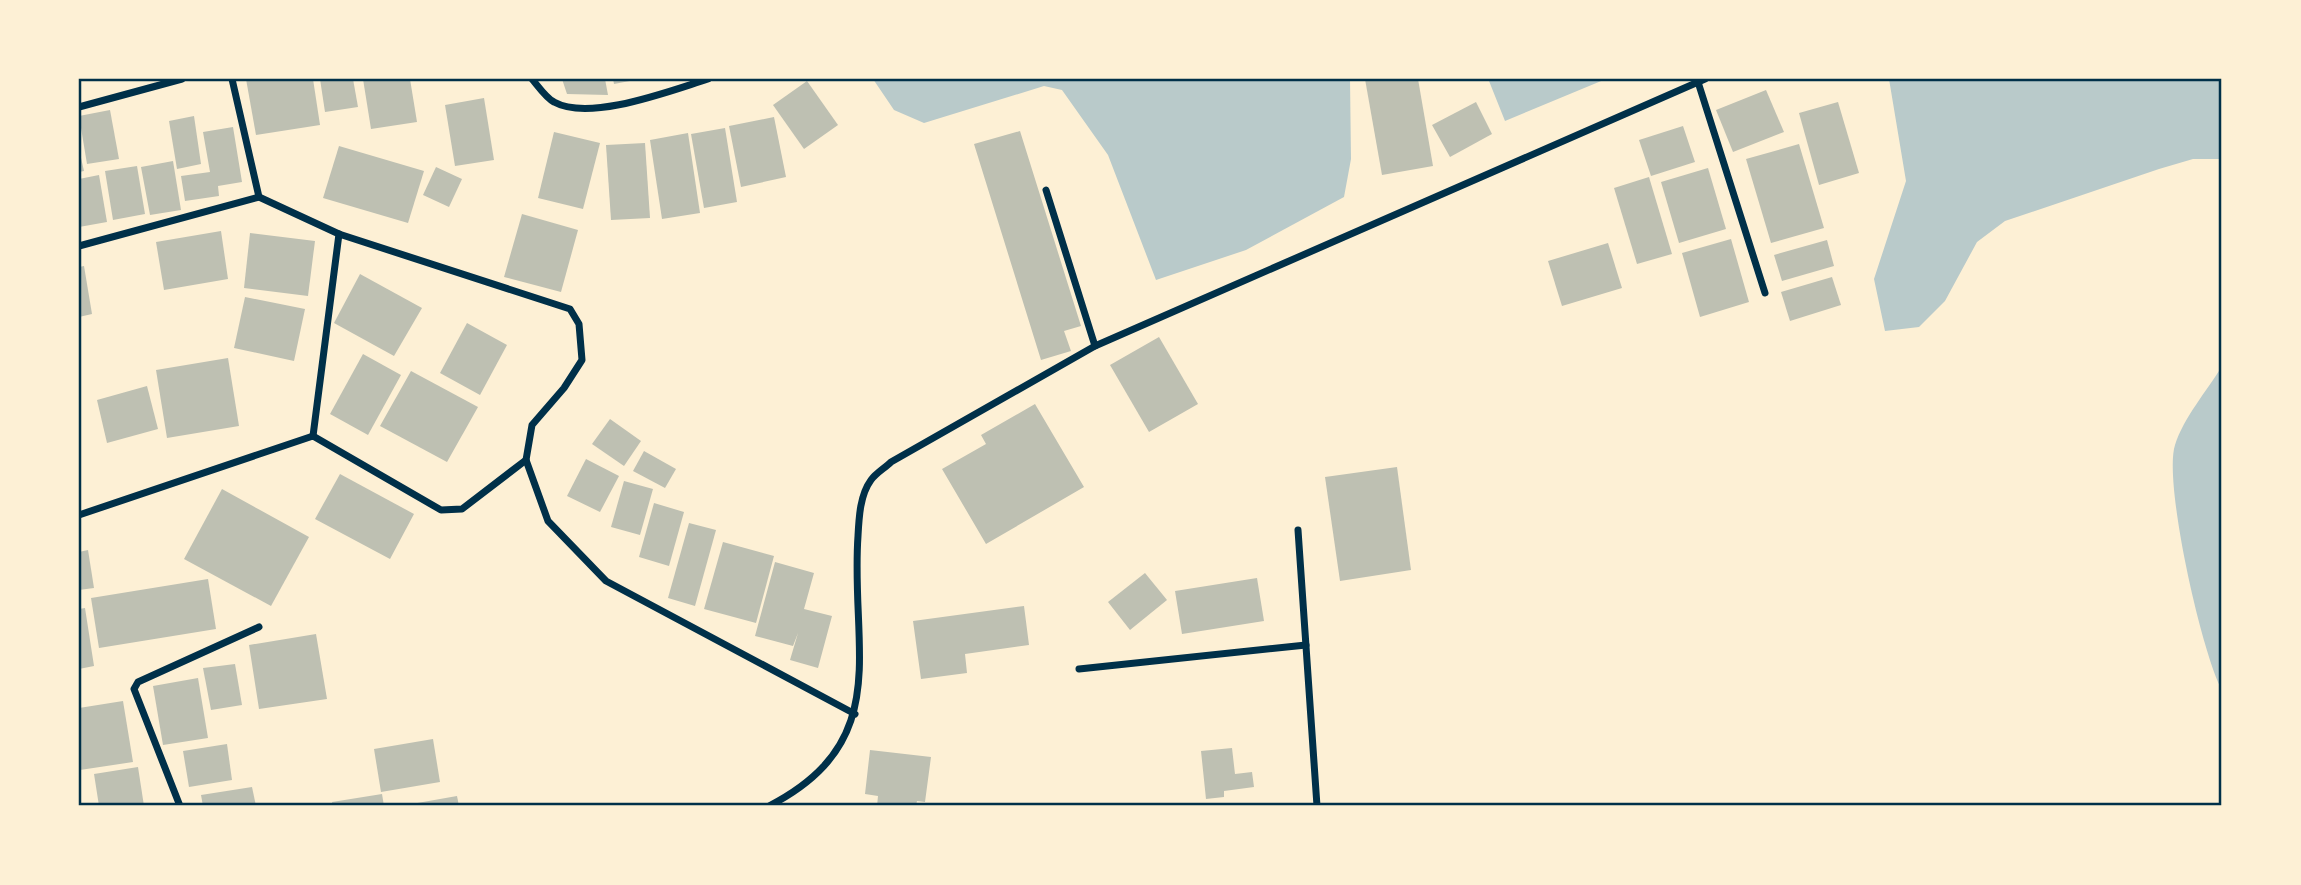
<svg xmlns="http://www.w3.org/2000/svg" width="2301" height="885" viewBox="0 0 2301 885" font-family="'Archivo Narrow',sans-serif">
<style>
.green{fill:#b9caca}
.building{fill:#bec0b2}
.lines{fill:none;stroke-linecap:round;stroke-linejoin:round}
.minor{stroke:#003049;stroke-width:7}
.neatline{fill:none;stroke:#003049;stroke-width:2.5}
</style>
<rect width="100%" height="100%" fill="#fdf0d5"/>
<g class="green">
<path d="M873,79H1350L1351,159L1344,197L1246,250L1156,280L1108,155L1062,90L1044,86L924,123L894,110Z"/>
<path d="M1470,79H1606L1505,121L1489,81Z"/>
<path d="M1889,79H2222V159H2193L2159,169L2005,221L1977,242L1945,301L1919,327L1885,331L1874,279L1906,181Z"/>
<path d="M2222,366V690C2202,654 2163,482 2175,445C2184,417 2207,391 2222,366Z"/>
</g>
<g class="building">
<path d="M246,79H313L320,125L256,135Z"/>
<path d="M320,79H353L358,107L325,112Z"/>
<path d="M363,79H410L417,122L371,129Z"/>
<path d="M562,79H605L608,95L567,94Z"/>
<path d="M613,79H635V80L614,84Z"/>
<path d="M1365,79H1418L1433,166L1382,175Z"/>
<path d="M807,81L838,125L804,149L773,105Z"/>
<path d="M1766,90L1784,132L1733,152L1716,110Z"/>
<path d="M484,98L494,160L455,166L445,105Z"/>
<path d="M1476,102L1492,134L1450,157L1432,125Z"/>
<path d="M1838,102L1859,173L1819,185L1799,113Z"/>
<path d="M110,110L119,159L87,164L79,116Z"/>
<path d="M194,116L201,164L177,169L169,121Z"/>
<path d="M774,117L786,177L741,187L729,126Z"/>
<path d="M1683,126L1695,162L1651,176L1639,140Z"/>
<path d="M233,127L242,182L218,186L219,196L185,201L181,176L210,172L203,132Z"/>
<path d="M725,128L737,202L704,208L691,134Z"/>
<path d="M1020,131L1081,326L1064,331L1071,351L1041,360L974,144Z"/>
<path d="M554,132L600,143L583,209L538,198Z"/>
<path d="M688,133L700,213L662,219L650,140Z"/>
<path d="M645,143L650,218L611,220L606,145Z"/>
<path d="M1799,144L1824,228L1771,243L1746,159Z"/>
<path d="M339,146L424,171L408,223L323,198Z"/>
<path d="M79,149L84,171L79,172Z"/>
<path d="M173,161L181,210L150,215L141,167Z"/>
<path d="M137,166L145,214L113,220L105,171Z"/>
<path d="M436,167L462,179L449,207L423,195Z"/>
<path d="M1708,168L1726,229L1679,243L1661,182Z"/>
<path d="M99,175L107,222L79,227V179Z"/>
<path d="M1649,177L1672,254L1637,264L1614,188Z"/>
<path d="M522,214L578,230L561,292L504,277Z"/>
<path d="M221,231L228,279L164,290L156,242Z"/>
<path d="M250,233L315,241L308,296L244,288Z"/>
<path d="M1731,239L1749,302L1700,317L1682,253Z"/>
<path d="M1827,240L1834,266L1782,281L1774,255Z"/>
<path d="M1608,243L1622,288L1562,306L1548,261Z"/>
<path d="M84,266L92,314L79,317V267Z"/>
<path d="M360,274L422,308L394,356L334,323Z"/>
<path d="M1832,277L1841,305L1790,321L1781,292Z"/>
<path d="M245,297L305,309L294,361L234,348Z"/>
<path d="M467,323L507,345L480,395L440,373Z"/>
<path d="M1159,337L1198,404L1149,432L1110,365Z"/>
<path d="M363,354L401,375L368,435L330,414Z"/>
<path d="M228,358L239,426L167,438L156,370Z"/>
<path d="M411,371L478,407L447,462L380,426Z"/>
<path d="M147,386L158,429L107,443L97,400Z"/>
<path d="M1035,404L1084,487L986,544L942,469L986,444L981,435Z"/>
<path d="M610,419L641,441L624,466L592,444Z"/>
<path d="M644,451L676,469L665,488L633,471Z"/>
<path d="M586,459L619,476L600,512L567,496Z"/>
<path d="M1397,467L1411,570L1340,581L1325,477Z"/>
<path d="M340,474L414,514L390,559L315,519Z"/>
<path d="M624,481L653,489L640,535L611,527Z"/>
<path d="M222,489L309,537L271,606L184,559Z"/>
<path d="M654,503L684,512L669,566L639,557Z"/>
<path d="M689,523L716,530L695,606L668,598Z"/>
<path d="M723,542L774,556L756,623L704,609Z"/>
<path d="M88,550L94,588L79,590V552Z"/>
<path d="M775,562L814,573L804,609L832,616L818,668L790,660L798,633L793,646L755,636Z"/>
<path d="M1145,573L1167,600L1130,630L1108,602Z"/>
<path d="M1257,578L1264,621L1182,634L1175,591Z"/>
<path d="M208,579L216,629L99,648L91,598Z"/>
<path d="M1024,606L1029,645L965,654L967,673L921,679L913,621Z"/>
<path d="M85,608L94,666L79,669V609Z"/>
<path d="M316,634L327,699L259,709L249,645Z"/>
<path d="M235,664L242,705L211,710L203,668Z"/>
<path d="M198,678L208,738L163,745L153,686Z"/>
<path d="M123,701L133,762L80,770L79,708Z"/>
<path d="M433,739L440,782L381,792L374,749Z"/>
<path d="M227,744L232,780L189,787L183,751Z"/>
<path d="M1232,748L1235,774L1252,772L1254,787L1224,791V797L1206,799L1201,751Z"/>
<path d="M870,750L931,757L925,802L917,801L916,806H877L878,796L865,794Z"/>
<path d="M138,767L144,806H99L94,774Z"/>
<path d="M252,787L256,806H203L201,795Z"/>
<path d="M382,794L384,806H333L332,802Z"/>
<path d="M457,796L459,806H406V805Z"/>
</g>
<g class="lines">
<g class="minor">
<path d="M232,79L259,197L339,234L570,309L579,324L582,360L564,388L532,425L526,460L548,521L606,581L855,714"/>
<path d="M532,79C538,86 546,98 554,102C590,122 672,90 708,79"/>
<path d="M1698,82L1765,293"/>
<path d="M79,107L182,79"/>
<path d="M1046,190L1095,346"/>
<path d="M79,246L259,197"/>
<path d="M313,436L339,234"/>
<path d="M79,515L313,436L441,510L462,509L526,460"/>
<path d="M1298,530L1317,806"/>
<path d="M1079,669L1306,645"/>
<path d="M180,806L134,689L138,682L259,627"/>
<path d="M769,806C895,741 850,649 858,536C859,517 860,495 871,480C876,473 885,468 891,462L1095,346L1705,79"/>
</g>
</g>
<rect width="2301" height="885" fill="none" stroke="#fdf0d5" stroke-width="161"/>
<rect x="80" y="80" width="2140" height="724" class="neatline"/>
</svg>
